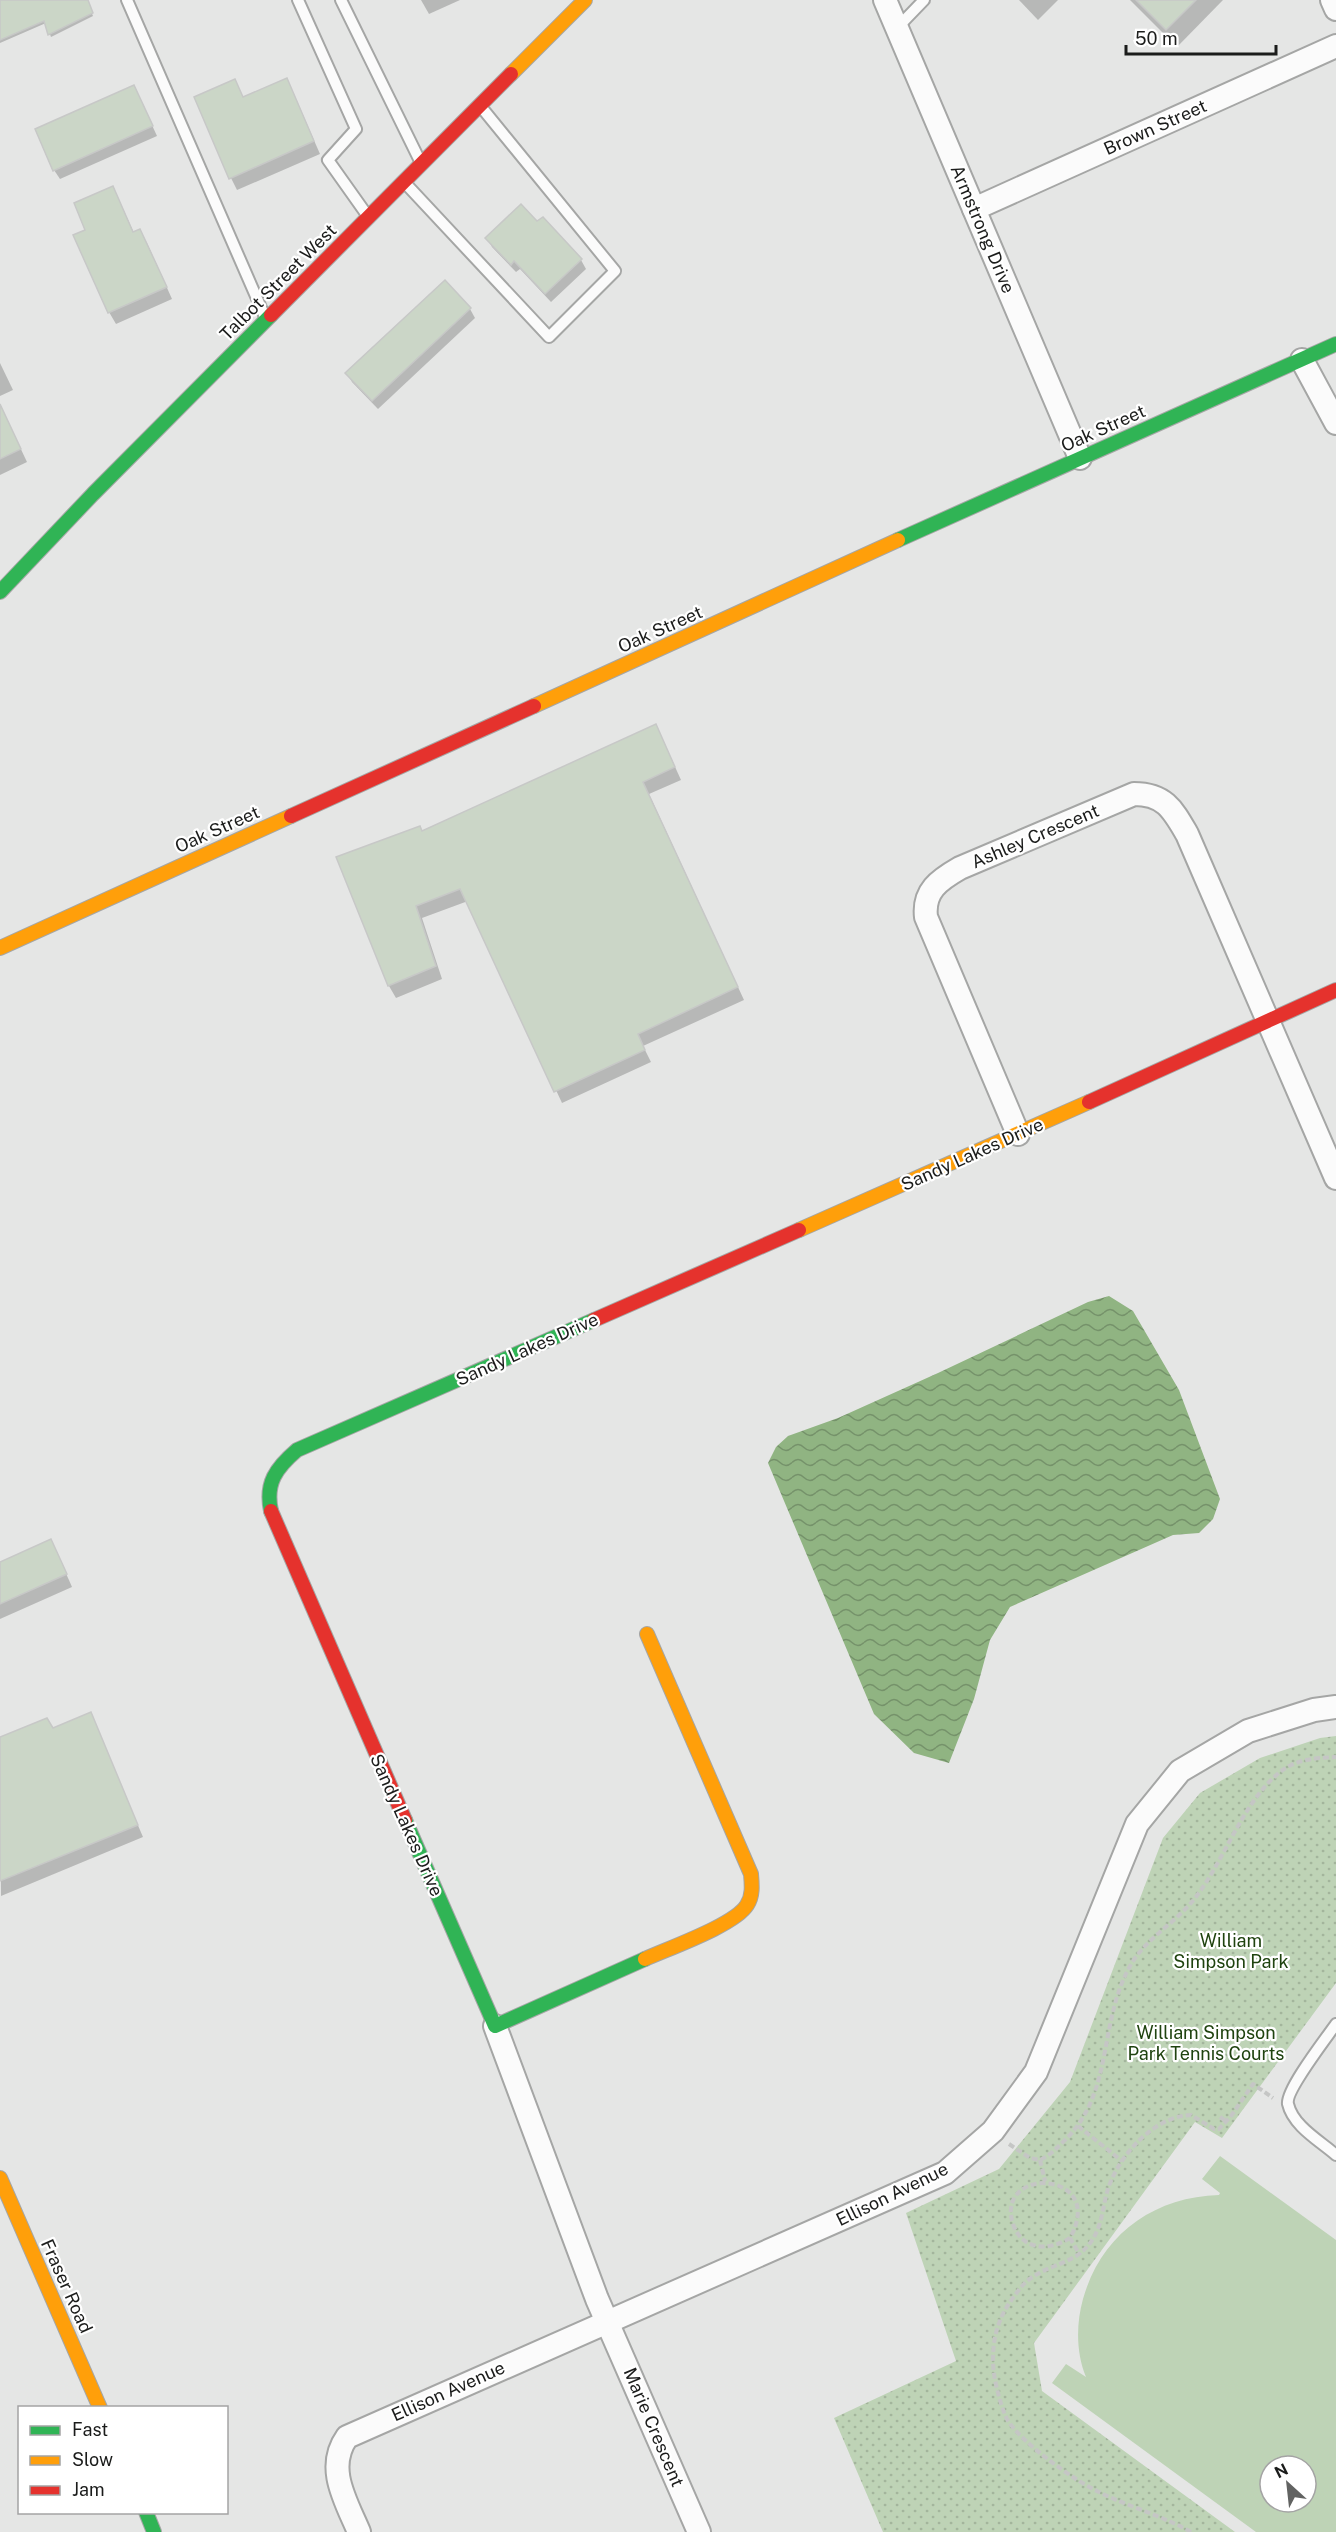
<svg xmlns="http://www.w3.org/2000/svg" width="1336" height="2532" viewBox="0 0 1336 2532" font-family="'Public Sans',sans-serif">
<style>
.grass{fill:#bed3b6;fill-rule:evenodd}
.park{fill:url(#park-dots)}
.water{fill:url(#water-waves)}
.shadow{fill:#0003}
.building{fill:#cbd6c7;stroke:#c7c8c7;stroke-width:1.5}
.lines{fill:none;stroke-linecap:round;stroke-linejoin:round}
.lane-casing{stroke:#a5a6a5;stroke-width:14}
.street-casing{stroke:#a5a6a5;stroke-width:26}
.fast-casing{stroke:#a5a6a5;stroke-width:16}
.slow-casing{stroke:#a5a6a5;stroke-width:16}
.jam-casing{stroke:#a5a6a5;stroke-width:16}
.path{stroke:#c5c6c5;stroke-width:4;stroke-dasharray:6 3;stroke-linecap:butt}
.lane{stroke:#fbfbfb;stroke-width:10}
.street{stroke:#fbfbfb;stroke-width:22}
.fast{stroke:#30b455;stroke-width:14}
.slow{stroke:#ff9f0a;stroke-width:14}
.jam{stroke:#e5322d;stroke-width:14}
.labels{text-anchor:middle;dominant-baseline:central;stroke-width:4.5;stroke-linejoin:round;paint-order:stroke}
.street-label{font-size:18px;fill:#1b1c1b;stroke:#fff}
.park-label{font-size:18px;fill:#1f430f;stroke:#fff}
</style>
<defs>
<pattern id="park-dots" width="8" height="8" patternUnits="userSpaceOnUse" patternTransform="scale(1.5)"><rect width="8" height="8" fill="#bed3b6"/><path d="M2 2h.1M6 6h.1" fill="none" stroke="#a3b59c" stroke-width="1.8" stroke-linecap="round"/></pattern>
<pattern id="water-waves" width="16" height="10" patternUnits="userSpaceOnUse" patternTransform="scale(1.5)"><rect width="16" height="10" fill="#90b482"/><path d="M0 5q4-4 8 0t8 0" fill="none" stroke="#75926a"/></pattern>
</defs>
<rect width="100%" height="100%" fill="#e5e6e5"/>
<path class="grass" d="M1220,2156L1336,2240V2532H1256L1052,2383L1066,2364L1086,2377C1076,2353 1076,2324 1083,2299C1101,2235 1153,2197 1219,2195L1220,2193L1202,2179ZM1270,2466H1306V2502H1270Z"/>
<path class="park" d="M1336,1736V1983L1222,2138L1195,2122L1034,2343L1042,2391L1235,2532H883L834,2418L956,2361L906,2213L999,2169L1070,2082L1163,1838L1200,1793L1260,1758L1320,1738Z"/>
<path class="water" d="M1109,1296L1133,1311L1179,1390L1220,1499L1213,1519L1199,1533L1173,1535L1010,1607L990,1640L974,1699L949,1763L914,1753L874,1714L768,1463L776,1447L788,1436L838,1418L938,1373L1088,1302Z"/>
<g class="shadow">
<path d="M0,0H86L93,16L51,37L46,23L0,43Z"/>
<path d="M421,0H460L429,14Z"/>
<path d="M1019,0H1058L1038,20Z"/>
<path d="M1130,0H1223L1177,47Z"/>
<path d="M134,86L157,136L60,179L54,170Z"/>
<path d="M293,92L320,154L237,190L231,178L243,99Z"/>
<path d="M119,200L134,233L140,231L147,243L172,299L116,324L109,312Z"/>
<path d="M537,224L581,260L586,269L551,302L520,269L516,272L492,247L487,238Z"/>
<path d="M445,282L470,309L475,318L378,409L352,382L347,373Z"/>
<path d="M0,363L13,390L0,396Z"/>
<path d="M0,405L27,462L0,475Z"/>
<path d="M662,738L681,780L649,794L744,1000L643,1046L651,1062L562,1103L468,901L422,918L442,979L396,998L389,986L338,857L422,833Z"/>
<path d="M57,1553L72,1587L0,1619V1564Z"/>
<path d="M90,1714L143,1837L1,1896L0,1738L53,1730Z"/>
</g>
<g class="building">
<path d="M0,0H88L93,13L48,35L44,21L0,40Z"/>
<path d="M1136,0H1196L1166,30Z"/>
<path d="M287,78L314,141L229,179L194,97L235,79L243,97Z"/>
<path d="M134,85L153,126L53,171L35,129Z"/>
<path d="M113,186L133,232L140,229L167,287L108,313L73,235L85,230L74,203Z"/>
<path d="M521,204L537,221L543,217L582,259L545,294L514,261L511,265L485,238Z"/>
<path d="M445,280L471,308L372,401L345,373Z"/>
<path d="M0,404L21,449L0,459Z"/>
<path d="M656,724L675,767L643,782L738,987L638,1034L645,1050L554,1092L460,889L416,906L436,966L388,986L336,857L420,826L422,831Z"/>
<path d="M51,1539L67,1574L0,1604V1562Z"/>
<path d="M91,1712L138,1825L0,1881V1737L47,1718L53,1728Z"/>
</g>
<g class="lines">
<g class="lane-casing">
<g id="lane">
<path d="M127,0L265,317"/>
<path d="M298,0L356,129L328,160L367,215"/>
<path d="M341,0L420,161"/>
<path d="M897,28L924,0"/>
<path d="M406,184L549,337L615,271L482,108"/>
<path d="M1336,2024C1327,2037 1285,2091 1288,2104C1293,2126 1320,2141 1336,2155"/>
</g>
</g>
<g class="street-casing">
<g id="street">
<path d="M885,0L1080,458"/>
<path d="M1332,0L1336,9"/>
<path d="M974,209L1336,46"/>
<path d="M1302,360L1336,423"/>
<path d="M1018,1134L926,917C923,891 939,880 960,868L1134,794C1165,794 1173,810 1187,834L1336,1178"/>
<path d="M495,2026L597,2299L699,2532"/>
<path d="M359,2532C346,2501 325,2468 347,2437L945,2173L993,2131L1036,2072L1137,1824L1180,1771L1248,1731L1314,1710L1336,1707"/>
</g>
</g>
<g class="fast-casing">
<g id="fast">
<path d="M898,540L1336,344"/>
<path d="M0,592L93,494L271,315"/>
<path d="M271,1511C265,1483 276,1468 297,1450L594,1320"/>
<path d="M405,1820L495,2026L645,1959"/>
<path d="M146,2512L154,2532"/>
</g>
</g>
<g class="slow-casing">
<g id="slow">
<path d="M511,74L585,0"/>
<path d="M534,706L898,540"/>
<path d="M0,948L291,816"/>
<path d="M799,1230L1089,1102"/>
<path d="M645,1959C669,1948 735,1925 747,1905C753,1896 752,1885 751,1874L647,1634"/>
<path d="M0,2178L100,2408"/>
</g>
</g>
<g class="jam-casing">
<g id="jam">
<path d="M271,315L511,74"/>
<path d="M291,816L534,706"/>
<path d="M1089,1102L1336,990"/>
<path d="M594,1320L799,1230"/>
<path d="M271,1511L405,1820"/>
</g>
</g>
<g class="path">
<path d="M1220,2117L1227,2122"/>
<path d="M1078,2126L1122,2161"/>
<path d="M1009,2144L1030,2158L1040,2160C1051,2155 1059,2146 1068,2137C1113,2090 1099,2023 1129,1968C1143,1941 1171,1926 1191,1903C1224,1864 1241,1803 1280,1772C1296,1759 1316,1758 1336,1757"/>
<path d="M1040,2160L1045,2181"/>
<path d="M1070,2238C1049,2251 1022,2251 1013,2224C994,2165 1108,2170 1070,2238L1080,2255"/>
<path d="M1191,2532C1161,2515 1129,2507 1099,2492C1075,2481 1020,2442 1007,2419C1001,2407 998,2393 995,2380C990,2353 994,2325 1010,2302C1016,2294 1022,2284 1031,2278C1052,2263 1080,2263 1094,2237C1104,2220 1103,2198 1111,2181C1124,2150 1157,2116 1191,2115L1214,2129H1219L1231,2116L1253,2084L1273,2098"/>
</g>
<use href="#lane" class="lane"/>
<use href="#street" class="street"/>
<use href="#fast" class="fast"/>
<use href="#slow" class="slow"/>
<use href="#jam" class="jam"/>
</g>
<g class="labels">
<g class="street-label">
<text transform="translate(1155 127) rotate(-24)">Brown Street</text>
<text transform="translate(983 229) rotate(67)">Armstrong Drive</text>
<text transform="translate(278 282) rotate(-45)">Talbot Street West</text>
<text transform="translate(1103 428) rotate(-24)">Oak Street</text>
<text transform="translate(660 629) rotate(-24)">Oak Street</text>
<text transform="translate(217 829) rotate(-24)">Oak Street</text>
<text transform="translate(1035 836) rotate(-23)">Ashley Crescent</text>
<text transform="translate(972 1154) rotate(-24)">Sandy Lakes Drive</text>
<text transform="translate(527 1349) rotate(-24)">Sandy Lakes Drive</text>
<text transform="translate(407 1825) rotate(66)">Sandy Lakes Drive</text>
<text transform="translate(892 2194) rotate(-26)">Ellison Avenue</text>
<text transform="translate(67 2286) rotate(66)">Fraser Road</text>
<text transform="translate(448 2391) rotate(-24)">Ellison Avenue</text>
<text transform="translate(654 2427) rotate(67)">Marie Crescent</text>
</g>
<g class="park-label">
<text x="1231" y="1940">William<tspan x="1231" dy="21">Simpson Park</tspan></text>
<text x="1206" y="2032">William Simpson<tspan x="1206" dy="21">Park Tennis Courts</tspan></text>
</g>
</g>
<rect x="18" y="2406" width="210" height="108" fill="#ffffff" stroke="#a4a4a4" stroke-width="1.5"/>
<rect x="30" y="2426" width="30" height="9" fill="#30b455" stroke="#a4a4a4" stroke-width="1.5"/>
<text x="72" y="2436" font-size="18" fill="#1b1c1b">Fast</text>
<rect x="30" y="2456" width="30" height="9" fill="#ff9f0a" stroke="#a4a4a4" stroke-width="1.5"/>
<text x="72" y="2466" font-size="18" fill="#1b1c1b">Slow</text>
<rect x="30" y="2486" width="30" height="9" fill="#e5322d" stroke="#a4a4a4" stroke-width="1.5"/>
<text x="72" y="2496" font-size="18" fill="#1b1c1b">Jam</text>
<g transform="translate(1288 2484) rotate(333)"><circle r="28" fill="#ffffff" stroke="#a4a4a4" stroke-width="1.5"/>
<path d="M0-4.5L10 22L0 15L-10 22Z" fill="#626362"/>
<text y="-9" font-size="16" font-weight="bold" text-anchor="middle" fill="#1b1c1b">N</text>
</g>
<path d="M1126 45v9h150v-9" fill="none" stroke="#1b1c1b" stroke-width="3"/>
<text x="1135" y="45" font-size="18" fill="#1b1c1b" stroke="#ffffff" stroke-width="4.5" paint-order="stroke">50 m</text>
</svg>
